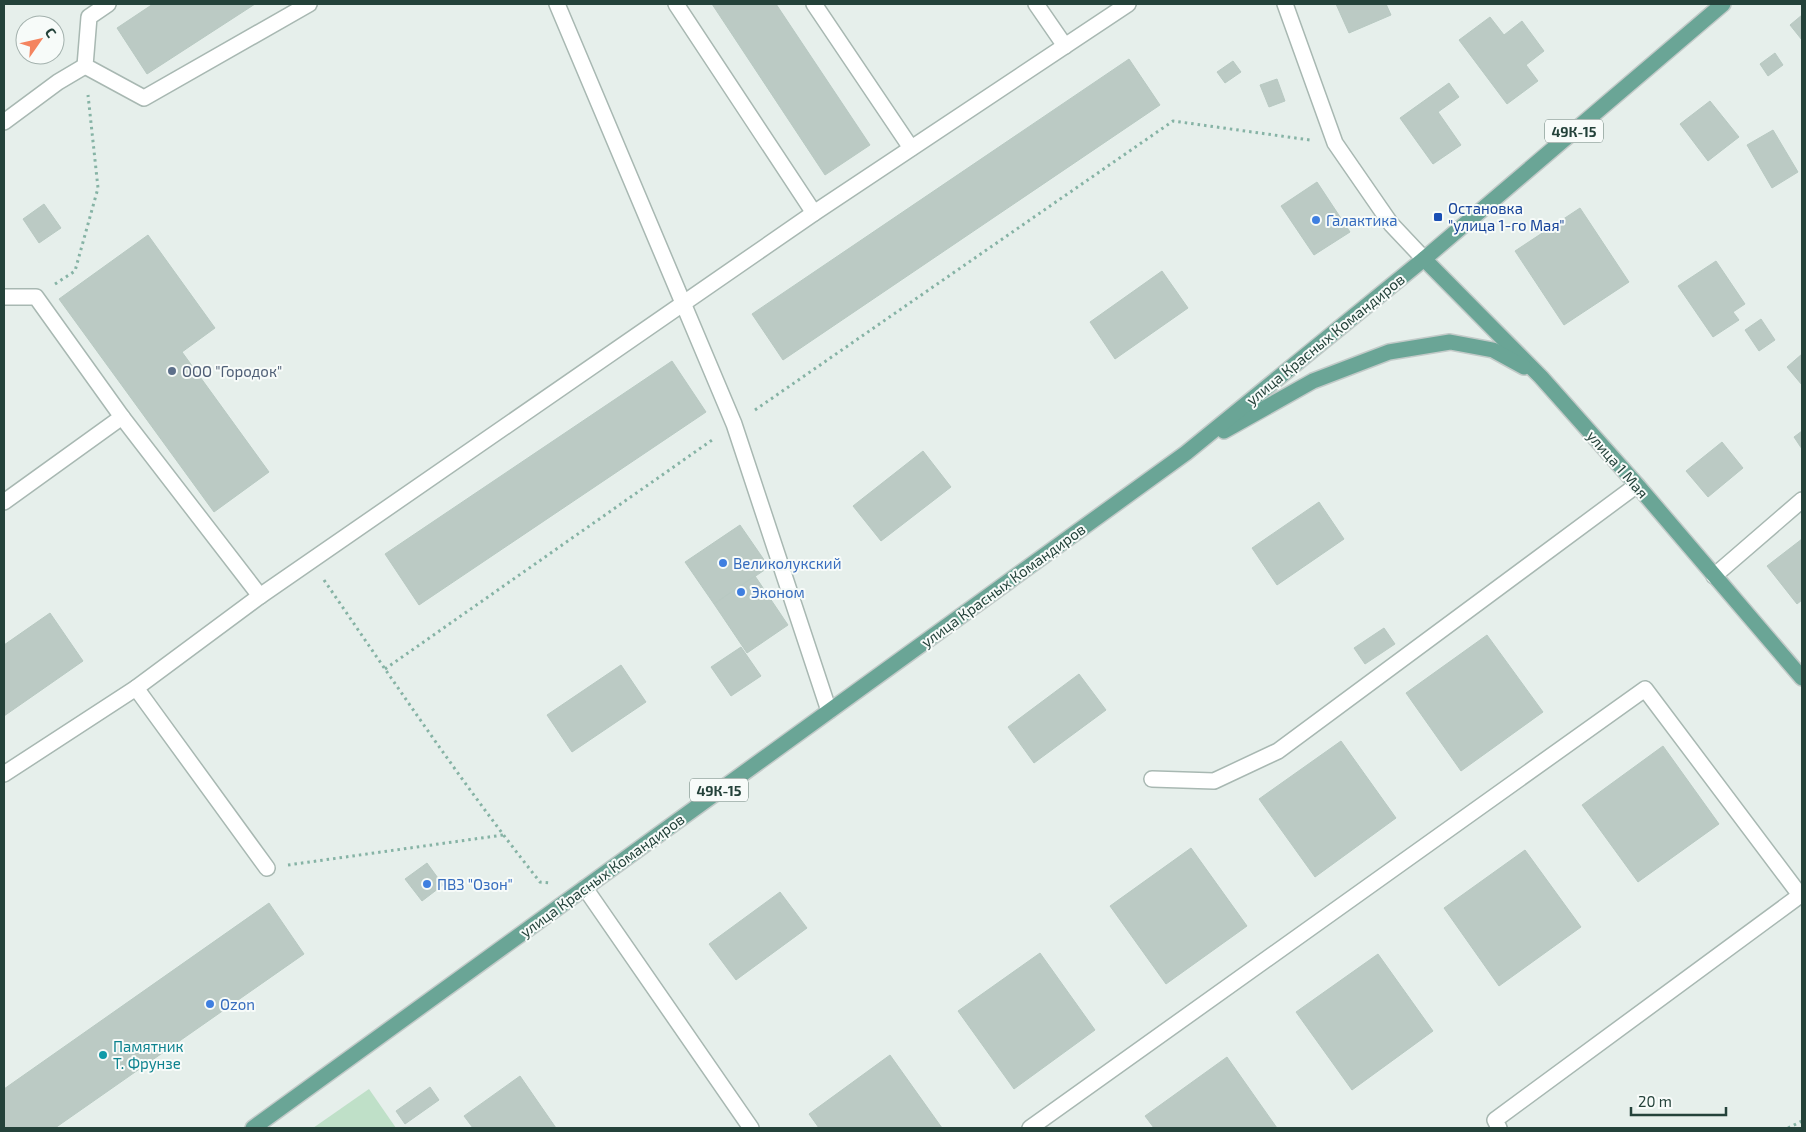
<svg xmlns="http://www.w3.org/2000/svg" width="1806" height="1132" viewBox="0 0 1806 1132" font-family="'Exo 2',sans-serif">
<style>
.green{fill:#bfe0c8}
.building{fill:#bbcac4;stroke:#b8c9c2}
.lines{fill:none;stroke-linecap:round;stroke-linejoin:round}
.minor-casing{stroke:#a8b8b2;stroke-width:18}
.major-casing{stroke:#c2cac8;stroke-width:18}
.path{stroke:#86b3a5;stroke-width:3;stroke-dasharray:2.5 4;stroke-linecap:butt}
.minor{stroke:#fff;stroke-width:15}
.major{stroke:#6aa596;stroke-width:15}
.transit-dot{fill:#1a4fb4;stroke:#f7fbf9;stroke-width:2}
.shop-dot{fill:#3f7fe0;stroke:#f7fbf9;stroke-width:2}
.service-dot{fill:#5c6f8a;stroke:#f7fbf9;stroke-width:2}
.culture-dot{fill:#0f9aa8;stroke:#f7fbf9;stroke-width:2}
.labels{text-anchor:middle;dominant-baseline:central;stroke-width:4;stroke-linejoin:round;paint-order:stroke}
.shield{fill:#f7fbf9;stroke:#637a73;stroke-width:1}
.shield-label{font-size:14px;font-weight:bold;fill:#24423a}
.transit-label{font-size:15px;fill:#164399;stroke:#f7fbf9;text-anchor:start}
.shop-label{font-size:15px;fill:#366cbe;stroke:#f7fbf9;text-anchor:start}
.street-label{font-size:15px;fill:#24423a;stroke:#f7fbf9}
.service-label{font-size:15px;fill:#4e5e75;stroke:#f7fbf9;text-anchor:start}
.culture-label{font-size:15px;fill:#0d838f;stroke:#f7fbf9;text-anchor:start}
</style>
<rect width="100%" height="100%" fill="#e6efeb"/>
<path class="green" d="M369,1089L396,1128H313Z"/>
<g class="building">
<path d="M153,4H255L147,74L117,28Z"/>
<path d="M712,4H776L870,145L825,175Z"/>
<path d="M1336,4H1386L1391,15L1349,33Z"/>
<path d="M1802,15V40L1790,25Z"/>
<path d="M1490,17L1504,35L1522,21L1544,51L1526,65L1538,81L1507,104L1459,40Z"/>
<path d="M1775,53L1783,65L1768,76L1760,64Z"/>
<path d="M1129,59L1160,105L783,360L752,314Z"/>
<path d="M1233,61L1241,72L1225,83L1217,72Z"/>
<path d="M1277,79L1285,101L1269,107L1260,85Z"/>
<path d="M1449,83L1459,97L1438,112L1461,145L1433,164L1400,118Z"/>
<path d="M1710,101L1739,137L1708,161L1680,124Z"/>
<path d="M1773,130L1798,172L1772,188L1747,145Z"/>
<path d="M1317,182L1350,232L1314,255L1281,206Z"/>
<path d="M44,204L61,228L39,243L23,219Z"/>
<path d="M1580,208L1629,282L1564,325L1515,251Z"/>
<path d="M148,235L215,328L182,352L269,472L214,512L59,299Z"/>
<path d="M1716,261L1745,304L1733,312L1739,320L1713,337L1678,286Z"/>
<path d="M1162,271L1188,308L1115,359L1090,322Z"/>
<path d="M1761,319L1775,340L1759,351L1745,330Z"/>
<path d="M1802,354V385L1787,367Z"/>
<path d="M672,361L706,412L419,605L385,554Z"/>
<path d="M1802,431V449L1794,437Z"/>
<path d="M1722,442L1743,468L1708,497L1686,471Z"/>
<path d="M923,451L951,487L881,541L853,506Z"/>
<path d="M1319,502L1344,539L1277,585L1252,548Z"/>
<path d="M740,525L769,567L714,604L685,562Z"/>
<path d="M1802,539V600L1797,604L1767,566Z"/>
<path d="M755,576L788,625L747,653L714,604Z"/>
<path d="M50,613L83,661L4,716V645Z"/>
<path d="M1384,628L1395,644L1365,664L1354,648Z"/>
<path d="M1487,635L1543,712L1461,771L1406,693Z"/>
<path d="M741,647L761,676L731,696L711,667Z"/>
<path d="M621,665L646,702L572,752L547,715Z"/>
<path d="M1079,674L1106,710L1034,763L1008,727Z"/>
<path d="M1341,741L1396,818L1315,877L1259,799Z"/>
<path d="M1663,746L1719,824L1638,882L1582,805Z"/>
<path d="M1191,848L1247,926L1166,984L1110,906Z"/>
<path d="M1525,850L1581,927L1499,986L1444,908Z"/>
<path d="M427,863L443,885L422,901L405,879Z"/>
<path d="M780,892L807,928L736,980L709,944Z"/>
<path d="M269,903L304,954L55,1128H4V1089Z"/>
<path d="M1040,953L1095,1030L1014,1089L958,1011Z"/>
<path d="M1378,954L1433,1031L1352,1090L1296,1012Z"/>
<path d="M890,1055L942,1128H819L809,1114Z"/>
<path d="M1227,1057L1277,1128H1154L1145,1116Z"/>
<path d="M520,1076L556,1128H473L464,1116Z"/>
<path d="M430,1087L439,1100L405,1124L396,1111Z"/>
</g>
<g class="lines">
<g class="minor-casing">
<g id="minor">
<path d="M108,4L89,17L85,66L144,98L309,4"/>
<path d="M557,4L734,424L829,711"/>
<path d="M676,4L814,213"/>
<path d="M814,4L911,148"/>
<path d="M1036,4L1065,46"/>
<path d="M1285,4L1335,143L1391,224L1424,259"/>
<path d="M4,122L58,82L85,66"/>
<path d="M4,297H36L122,417L260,596"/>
<path d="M4,502L122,417"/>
<path d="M1714,576L1802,500"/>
<path d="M136,688L267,868"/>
<path d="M4,774L136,688L260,596L814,213L1128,4"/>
<path d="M1152,779L1214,781L1278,751L1637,485"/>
<path d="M585,888L751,1128"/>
<path d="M1030,1128L1645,689L1800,895"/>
<path d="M1499,1128L1495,1120L1802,894"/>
</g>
</g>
<g class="major-casing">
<g id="major">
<path d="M1424,259L1541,377L1637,485L1802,678"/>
<path d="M1224,431L1313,381L1389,352L1450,342L1493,350L1524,367"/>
<path d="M253,1128L1186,453L1424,259L1723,4"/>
</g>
</g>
<g class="path">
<path d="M55,284L75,271L98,188L88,95"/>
<path d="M755,410L1173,121L1310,140"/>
<path d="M324,580C394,682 463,785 540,882L551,883"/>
<path d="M385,669L715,438"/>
<path d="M288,865L503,835"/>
<path d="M1788,1128L1802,1121"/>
</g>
<use href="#minor" class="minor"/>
<use href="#major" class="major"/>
</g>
<rect class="transit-dot" x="1433" y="212" width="10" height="10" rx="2.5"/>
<g class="shop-dot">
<circle cx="1316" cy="220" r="5"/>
<circle cx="723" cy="563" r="5"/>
<circle cx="741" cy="592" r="5"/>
<circle cx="427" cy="884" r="5"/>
<circle cx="210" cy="1004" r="5"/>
</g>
<circle class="service-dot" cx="172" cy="371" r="5"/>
<circle class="culture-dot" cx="103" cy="1055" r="5"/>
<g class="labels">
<g class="shield">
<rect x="1545" y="119.5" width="58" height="23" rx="4"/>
<rect x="690" y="778.5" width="58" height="23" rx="4"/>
</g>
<g class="shield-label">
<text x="1574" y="131">49К-15</text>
<text x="719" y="790">49К-15</text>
</g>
<g class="transit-label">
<text x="1448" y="208">Остановка<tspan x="1448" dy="17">"улица 1-го Мая"</tspan></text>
</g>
<g class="shop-label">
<text x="1326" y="220">Галактика</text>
<text x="733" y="563">Великолукский</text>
<text x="751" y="592">Эконом</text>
<text x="437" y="884">ПВЗ "Озон"</text>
<text x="220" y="1004">Ozon</text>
</g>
<g class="street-label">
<text transform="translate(1325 339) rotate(-39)">улица Красных Командиров</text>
<text transform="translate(1618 464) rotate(49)">улица 1 Мая</text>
<text transform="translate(1003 585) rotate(-36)">улица Красных Командиров</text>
<text transform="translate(602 875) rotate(-36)">улица Красных Командиров</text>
</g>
<g class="service-label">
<text x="182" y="371">ООО "Городок"</text>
</g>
<g class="culture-label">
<text x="113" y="1046">Памятник<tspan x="113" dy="17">Т. Фрунзе</tspan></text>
</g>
</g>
<rect width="1806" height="1132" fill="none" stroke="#24423a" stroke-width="10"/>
<g transform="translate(40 40) rotate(56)"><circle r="24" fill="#f7fbf9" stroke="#a3b1ad"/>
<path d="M0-4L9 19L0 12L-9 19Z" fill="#f4845f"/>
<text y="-8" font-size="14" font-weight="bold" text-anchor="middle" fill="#24423a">С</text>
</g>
<path d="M1631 1107v8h95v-8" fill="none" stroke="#24423a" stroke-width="2.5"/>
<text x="1638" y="1107" font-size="15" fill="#24423a" stroke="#f7fbf9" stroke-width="4" paint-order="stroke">20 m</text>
</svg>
